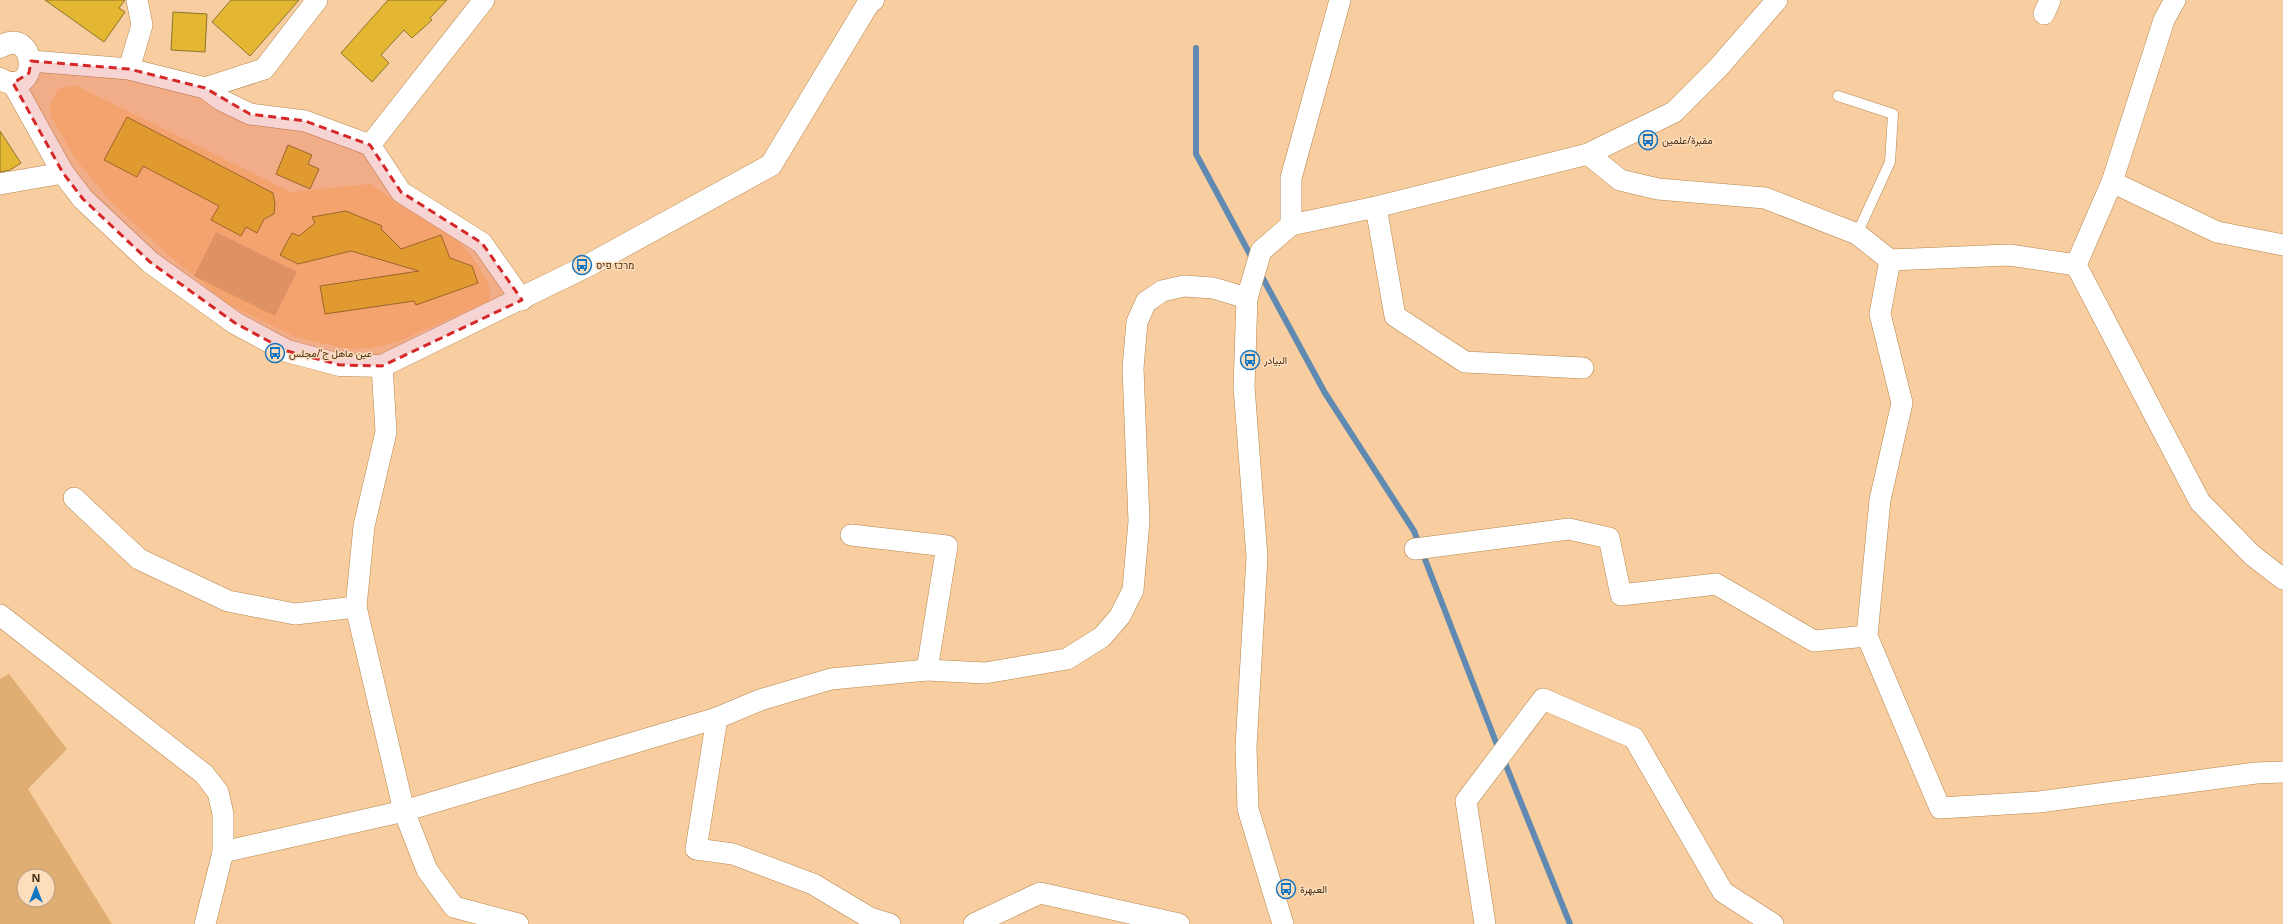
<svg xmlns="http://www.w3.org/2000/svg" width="2283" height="924" viewBox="0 0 2283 924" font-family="'Noto Sans',Vazirmatn,Heebo,sans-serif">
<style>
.built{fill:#fcc281}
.green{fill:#e0ad73;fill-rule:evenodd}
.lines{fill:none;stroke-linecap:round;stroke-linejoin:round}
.stream{stroke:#608ab1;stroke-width:6}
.building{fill:#e4b733;stroke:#8e742c}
.lane-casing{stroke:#b6854c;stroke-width:11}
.street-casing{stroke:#b6854c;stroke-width:22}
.secondary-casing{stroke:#b6854c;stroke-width:23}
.lane{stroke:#fff;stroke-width:10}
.street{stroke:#fff;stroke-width:21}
.secondary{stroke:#fff;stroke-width:22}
.marked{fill:#d62828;fill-opacity:0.2;stroke:#d62828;stroke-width:3;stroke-dasharray:8 5;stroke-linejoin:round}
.labels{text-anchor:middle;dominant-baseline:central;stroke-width:3;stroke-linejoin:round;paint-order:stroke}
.poi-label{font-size:10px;fill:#453018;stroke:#fdddbb;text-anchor:start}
</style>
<rect width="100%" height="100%" fill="#f8cea0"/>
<path class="built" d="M75,85L290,192L371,184L404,208L430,220L451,233L470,254L488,282L490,290L489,301L397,342L374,348L348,349L295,337L228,304L171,257L113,204L77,161L51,117L50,105L58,89Z"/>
<g class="green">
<path d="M216,232L297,272L275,316L194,276Z"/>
<path d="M9,674L67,749L28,789L112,924H0V679ZM24,876H48V900H24Z"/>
</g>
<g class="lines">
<g class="stream">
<path d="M1196,48V154L1253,260"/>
<path d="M1260,273L1325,393L1414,531L1499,750"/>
<path d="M1503,758L1570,924"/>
</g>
</g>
<g class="building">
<path d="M45,0H125L119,8L125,12L104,42Z"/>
<path d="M231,0H299L250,56L212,22Z"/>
<path d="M388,0H447L430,18L432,20L412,38L404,30L381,55L389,63L372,82L341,53Z"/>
<path d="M173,12L207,14L205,52L171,50Z"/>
<path d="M127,117L273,193L275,204L274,214L264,219L257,233L246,227L241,236L211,220L219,206L143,166L137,177L104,160Z"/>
<path d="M0,131L21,163L10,170L0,172Z"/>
<path d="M288,145L312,155L308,164L319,169L310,189L276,174Z"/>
<path d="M346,211L382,226L381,229L401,249L441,235L450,258L472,266L478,283L416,305L414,301L325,314L320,286L419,271L351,251L298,264L280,255L292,233L299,236L315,223L312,217Z"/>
</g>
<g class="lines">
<g class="lane-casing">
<path id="lane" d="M1838,96L1893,114L1890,162L1857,234"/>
</g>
<g class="street-casing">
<g id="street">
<path d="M2175,0L2164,20L2112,182L2076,265L2200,502L2252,555L2283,579"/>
<path d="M2044,14L2050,0"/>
<path d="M31,61L129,69L205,88L264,69L317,0"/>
<path d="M129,69L142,25L137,0"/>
<path d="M205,88L221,100L250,114L305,121L370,145L401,192L482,243L522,300"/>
<path d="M370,145L484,0"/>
<path d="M1588,154L1620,180L1658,189L1765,198L1857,234L1890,260"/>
<path d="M2112,182L2217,232L2283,245"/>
<path d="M0,184L63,173"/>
<path d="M1376,207L1395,316L1465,362L1583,368"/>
<path d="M1291,225L1376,207L1588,154L1674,112L1718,68L1777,0"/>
<path d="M2076,265L2009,255L1890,260L1880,314L1902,403L1880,500L1867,636L1940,808L2039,802L2256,773L2283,772"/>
<path d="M382,366L386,432L364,526L356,607L404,811L427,870L454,907L518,924"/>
<path d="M74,498L139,559L228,601L295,614L356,607"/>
<path d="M851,535L947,546L927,670L985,673L1067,659L1102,637L1120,616L1133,590L1139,521L1133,368L1137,322L1146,302L1162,291L1184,286L1213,288L1247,298"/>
<path d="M1415,549L1569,529L1609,538L1621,595L1716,584L1814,641L1867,636"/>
<path d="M0,615L204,774L218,792L223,814V852L205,924"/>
<path d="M223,852L404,811L717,718"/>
<path d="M890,924L870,918L813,884L733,854L696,849L717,718L760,700L831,679L927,670"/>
<path d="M974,924L1040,893L1179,924"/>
<path d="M1283,924L1248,809L1246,747L1257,557L1244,387L1247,298L1261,251L1291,225V178L1340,0"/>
<path d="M1485,924L1466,801L1543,699L1634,738L1723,892L1773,924"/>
</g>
</g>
<g class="secondary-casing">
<g id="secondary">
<path d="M0,47C37,24 42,101 0,79"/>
<path d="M13,83L63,173L83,199L150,262L235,323L287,351L340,365L382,366L589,265L771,165L868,4L873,0"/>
</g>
</g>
<use href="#lane" class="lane"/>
<use href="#street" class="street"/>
<use href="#secondary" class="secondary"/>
</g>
<path class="marked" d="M31,61L129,69L205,88L250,114L305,121L370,145L401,192L482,243L522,300L382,366L340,365L287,351L235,323L150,262L83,199L63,173L13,83L29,73Z"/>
<defs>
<g id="bus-ring" transform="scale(1)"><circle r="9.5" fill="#fdddbb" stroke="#1476c2" stroke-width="1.5"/><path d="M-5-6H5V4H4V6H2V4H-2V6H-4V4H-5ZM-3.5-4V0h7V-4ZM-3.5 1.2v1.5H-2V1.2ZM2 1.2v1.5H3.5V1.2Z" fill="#1476c2"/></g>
</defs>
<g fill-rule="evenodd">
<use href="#bus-ring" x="1648" y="140"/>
<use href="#bus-ring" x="582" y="265"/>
<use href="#bus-ring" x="275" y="353"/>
<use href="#bus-ring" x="1250" y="360"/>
<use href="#bus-ring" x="1286" y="889"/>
</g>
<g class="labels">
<g class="poi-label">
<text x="1662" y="140">مقبرة/علمين</text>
<text x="596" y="265">מרכז פיס</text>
<text x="289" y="353">عين ماهل ج‘/مجلس</text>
<text x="1264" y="360">البيادر</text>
<text x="1300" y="889">العبهرة</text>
</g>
</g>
<g transform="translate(36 888)"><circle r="19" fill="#fdddbb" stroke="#b3987a"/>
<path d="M0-3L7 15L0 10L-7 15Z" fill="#1476c2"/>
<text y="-6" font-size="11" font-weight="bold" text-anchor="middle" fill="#453018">N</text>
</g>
</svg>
